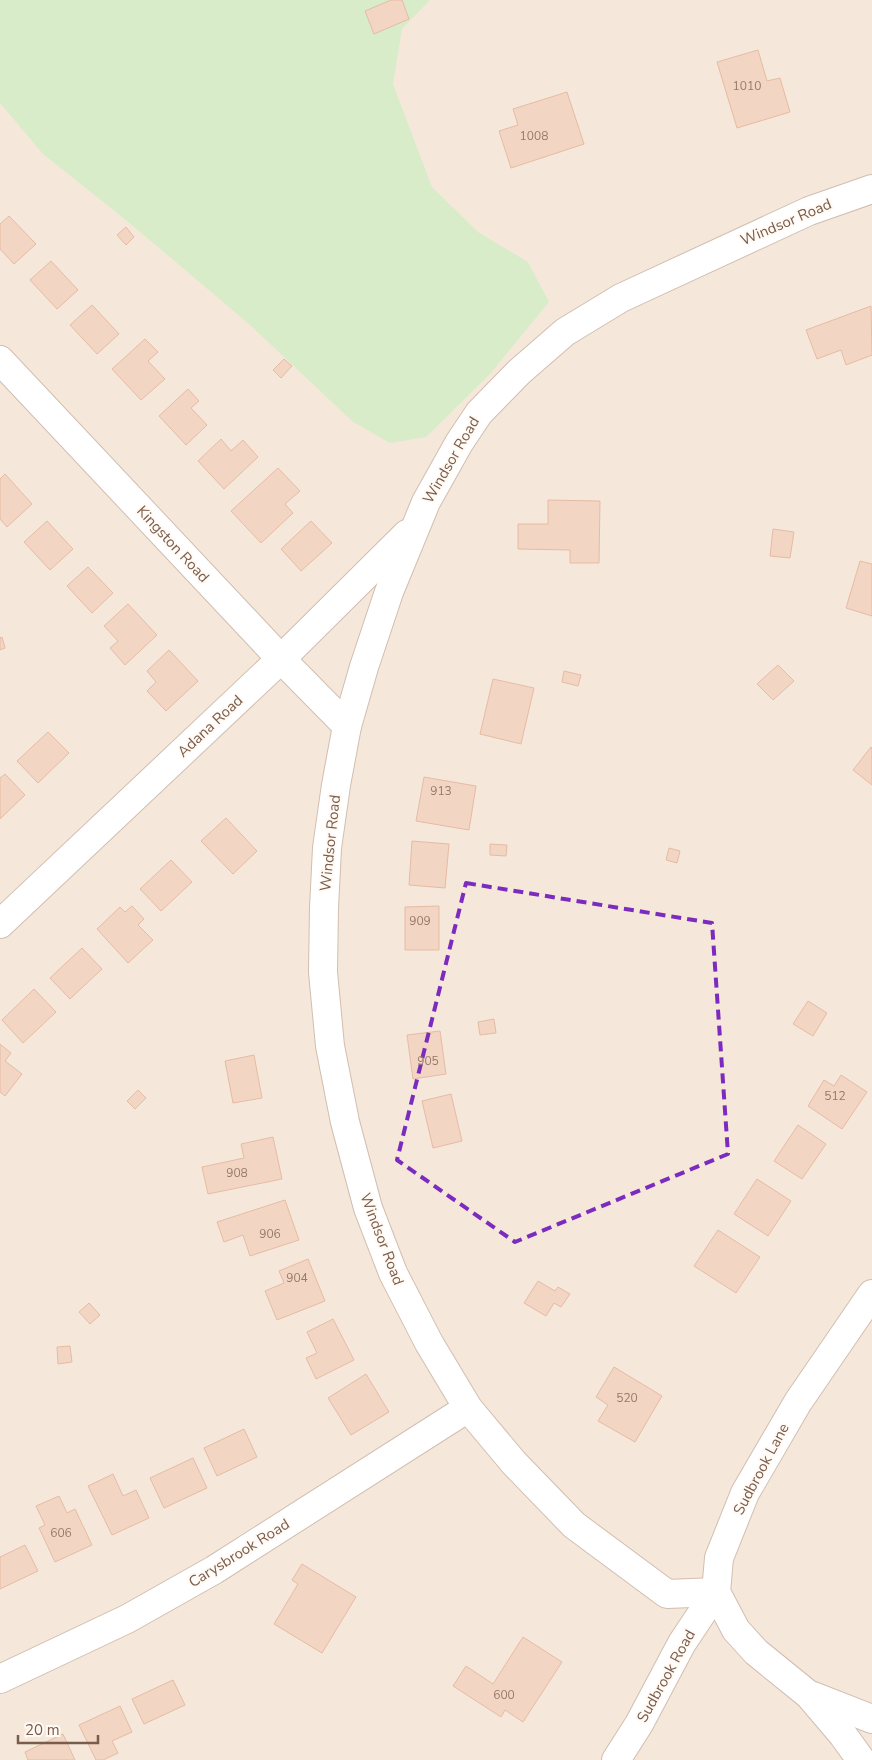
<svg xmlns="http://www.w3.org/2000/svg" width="872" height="1760" viewBox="0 0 872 1760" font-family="'Nunito Sans',sans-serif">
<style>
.residential{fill:#f5e8da}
.green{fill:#d8ecc9}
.building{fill:#f3d5c3;stroke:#e6bba3}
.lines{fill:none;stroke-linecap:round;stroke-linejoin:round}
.minor-casing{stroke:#d1beb0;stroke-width:30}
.minor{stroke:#fff;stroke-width:28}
.marked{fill:none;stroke:#7b2cbf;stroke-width:4;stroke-dasharray:10 6;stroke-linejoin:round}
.labels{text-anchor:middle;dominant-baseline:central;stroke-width:4;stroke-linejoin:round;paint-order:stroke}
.number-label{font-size:12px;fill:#987a6a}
.street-label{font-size:15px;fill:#7a5c4d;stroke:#fffaf3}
</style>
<rect width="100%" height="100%" fill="#fdf6ec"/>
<rect class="residential" x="0" y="0" width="872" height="1760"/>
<path class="green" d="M0,0H430L402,29L393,84L432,187L478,232L528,262L549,302L490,374L426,437L390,443L353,422L249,324L127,221L43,154L0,103Z"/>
<g class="building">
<path d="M391,0H402L409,19L374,34L365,11Z"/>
<path d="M758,50L767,81L780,78L790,112L737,128L717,62Z"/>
<path d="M567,92L584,144L511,168L499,131L518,125L513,109Z"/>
<path d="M9,216L36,244L14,264L0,249V224Z"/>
<path d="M126,227L134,237L126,245L117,235Z"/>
<path d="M51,261L78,290L57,309L30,280Z"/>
<path d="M92,305L119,334L97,354L70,325Z"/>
<path d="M871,306L872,355L846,365L841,350L817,359L806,330Z"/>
<path d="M145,339L158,352L148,361L165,379L141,400L112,369Z"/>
<path d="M284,359L292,366L281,378L273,370Z"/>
<path d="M188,389L199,401L191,408L207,425L186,445L159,416Z"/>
<path d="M221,439L231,451L243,440L258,457L224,489L198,461Z"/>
<path d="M278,468L300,491L285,504L293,513L261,543L231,511Z"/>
<path d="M5,474L32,504L7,527L0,519V479Z"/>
<path d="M548,500L600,501L599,563H570V550L518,549V524H548Z"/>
<path d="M47,521L73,549L50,570L24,542Z"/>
<path d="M311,521L332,543L301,571L281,549Z"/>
<path d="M773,529L794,532L790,558L770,556Z"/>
<path d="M860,561L872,564V616L846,608Z"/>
<path d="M88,567L113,593L92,613L67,586Z"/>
<path d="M128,604L157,635L125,665L110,648L118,641L104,626Z"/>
<path d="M2,637L5,648L0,650V638Z"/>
<path d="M169,650L198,681L166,711L147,691L156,682L147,671Z"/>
<path d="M778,665L794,681L773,700L757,684Z"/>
<path d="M564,671L581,675L578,686L562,682Z"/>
<path d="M493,679L534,688L521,744L480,734Z"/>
<path d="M48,732L69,753L38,783L17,761Z"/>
<path d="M871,747L872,748V785L853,770Z"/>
<path d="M5,774L25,795L0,819V778Z"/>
<path d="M424,777L476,786L469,830L416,821Z"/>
<path d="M226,818L257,851L233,874L201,841Z"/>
<path d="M412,841L449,844L445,888L409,885Z"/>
<path d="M490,844L507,845L506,856L490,855Z"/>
<path d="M669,848L680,851L677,863L666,860Z"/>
<path d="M171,860L192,882L161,911L140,889Z"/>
<path d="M132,906L144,919L138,925L153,940L128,963L97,929L120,907L125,912Z"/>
<path d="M439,906V950H405V907Z"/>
<path d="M82,948L102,969L70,999L50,978Z"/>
<path d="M34,989L56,1012L23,1043L2,1020Z"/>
<path d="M808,1001L827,1013L813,1036L793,1024Z"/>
<path d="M494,1019L496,1033L480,1035L478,1022Z"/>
<path d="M440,1031L446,1074L413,1079L407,1035Z"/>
<path d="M0,1044L11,1053L5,1061L22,1074L5,1096L0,1092Z"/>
<path d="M254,1055L262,1098L233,1103L225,1061Z"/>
<path d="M841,1075L867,1092L842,1129L808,1106L824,1080L834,1086Z"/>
<path d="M138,1090L146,1098L135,1109L127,1101Z"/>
<path d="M451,1094L462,1141L433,1148L422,1101Z"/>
<path d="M798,1125L826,1144L802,1179L774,1161Z"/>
<path d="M273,1137L282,1179L208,1194L202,1167L244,1158L241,1144Z"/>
<path d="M757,1179L791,1201L768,1236L734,1214Z"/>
<path d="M285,1200L299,1240L250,1256L243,1235L224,1242L217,1222Z"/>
<path d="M718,1230L760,1257L736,1293L694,1266Z"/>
<path d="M308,1259L325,1301L277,1320L265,1291L284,1283L279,1271Z"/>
<path d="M538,1281L555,1291L558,1287L570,1294L561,1307L554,1303L546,1316L524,1303Z"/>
<path d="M89,1303L100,1315L90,1324L79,1312Z"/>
<path d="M333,1319L354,1360L316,1379L306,1358L317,1353L307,1332Z"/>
<path d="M70,1346L72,1362L58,1364L57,1347Z"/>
<path d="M614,1367L662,1396L635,1442L598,1421L608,1405L596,1397Z"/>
<path d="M366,1374L389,1412L351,1435L328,1398Z"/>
<path d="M244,1429L257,1457L217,1476L204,1448Z"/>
<path d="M193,1458L207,1488L164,1508L150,1478Z"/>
<path d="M113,1474L123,1496L136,1490L149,1518L112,1535L88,1486Z"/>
<path d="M59,1496L67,1513L75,1509L92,1545L55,1562L39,1528L45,1525L36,1506Z"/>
<path d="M25,1545L38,1571L0,1589V1557Z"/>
<path d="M302,1564L356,1597L322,1653L274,1624L298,1584L292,1580Z"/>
<path d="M523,1637L562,1662L523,1722L505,1710L501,1717L453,1686L466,1666L493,1684Z"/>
<path d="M173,1680L185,1705L144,1724L132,1699Z"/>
<path d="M120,1706L132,1732L112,1741L118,1753L103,1760H96L79,1725Z"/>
<path d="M63,1734L75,1760H28L25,1752Z"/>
</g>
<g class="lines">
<g class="minor-casing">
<g id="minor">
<path d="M0,360L281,659L347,726"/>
<path d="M0,924L281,659L407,534"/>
<path d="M716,1592L667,1594L574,1525L514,1463L468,1408L429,1343L393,1273L368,1208L345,1122L330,1046L323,972L324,908L327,848L336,785L347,726L364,667L389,592L426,502L459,443L479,413L519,372L565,332L621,298L809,211L872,189"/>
<path d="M0,1679L127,1619L214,1570L468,1408"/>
<path d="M813,1696L872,1719"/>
<path d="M616,1760L639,1724L682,1643L716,1592"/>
<path d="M861,1760L843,1735L809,1695L756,1652L736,1630L716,1592L719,1558L745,1493L798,1402L872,1294"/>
</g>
</g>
<use href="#minor" class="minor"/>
</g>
<path class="marked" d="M466,883L712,923L728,1154L515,1242L397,1160Z"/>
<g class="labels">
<g class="number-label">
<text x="747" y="86">1010</text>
<text x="534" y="136">1008</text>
<text x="441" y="791">913</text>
<text x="420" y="921">909</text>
<text x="428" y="1061">905</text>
<text x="835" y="1096">512</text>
<text x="237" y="1173">908</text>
<text x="270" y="1234">906</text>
<text x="297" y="1278">904</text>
<text x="627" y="1398">520</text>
<text x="61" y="1533">606</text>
<text x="504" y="1695">600</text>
</g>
<g class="street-label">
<text transform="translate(786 222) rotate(-23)">Windsor Road</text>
<text transform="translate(451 460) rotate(-60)">Windsor Road</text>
<text transform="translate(173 544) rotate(47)">Kingston Road</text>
<text transform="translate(210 726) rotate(-43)">Adana Road</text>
<text transform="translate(330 843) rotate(-84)">Windsor Road</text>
<text transform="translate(382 1239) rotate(69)">Windsor Road</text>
<text transform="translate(761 1469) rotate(-62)">Sudbrook Lane</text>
<text transform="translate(239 1553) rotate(-32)">Carysbrook Road</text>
<text transform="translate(666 1676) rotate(-61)">Sudbrook Road</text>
</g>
</g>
<path d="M18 1735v8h80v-8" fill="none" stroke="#7a5c4d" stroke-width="2.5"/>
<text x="25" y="1735" font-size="15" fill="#7a5c4d" stroke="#fffaf3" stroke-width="4" paint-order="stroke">20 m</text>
</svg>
